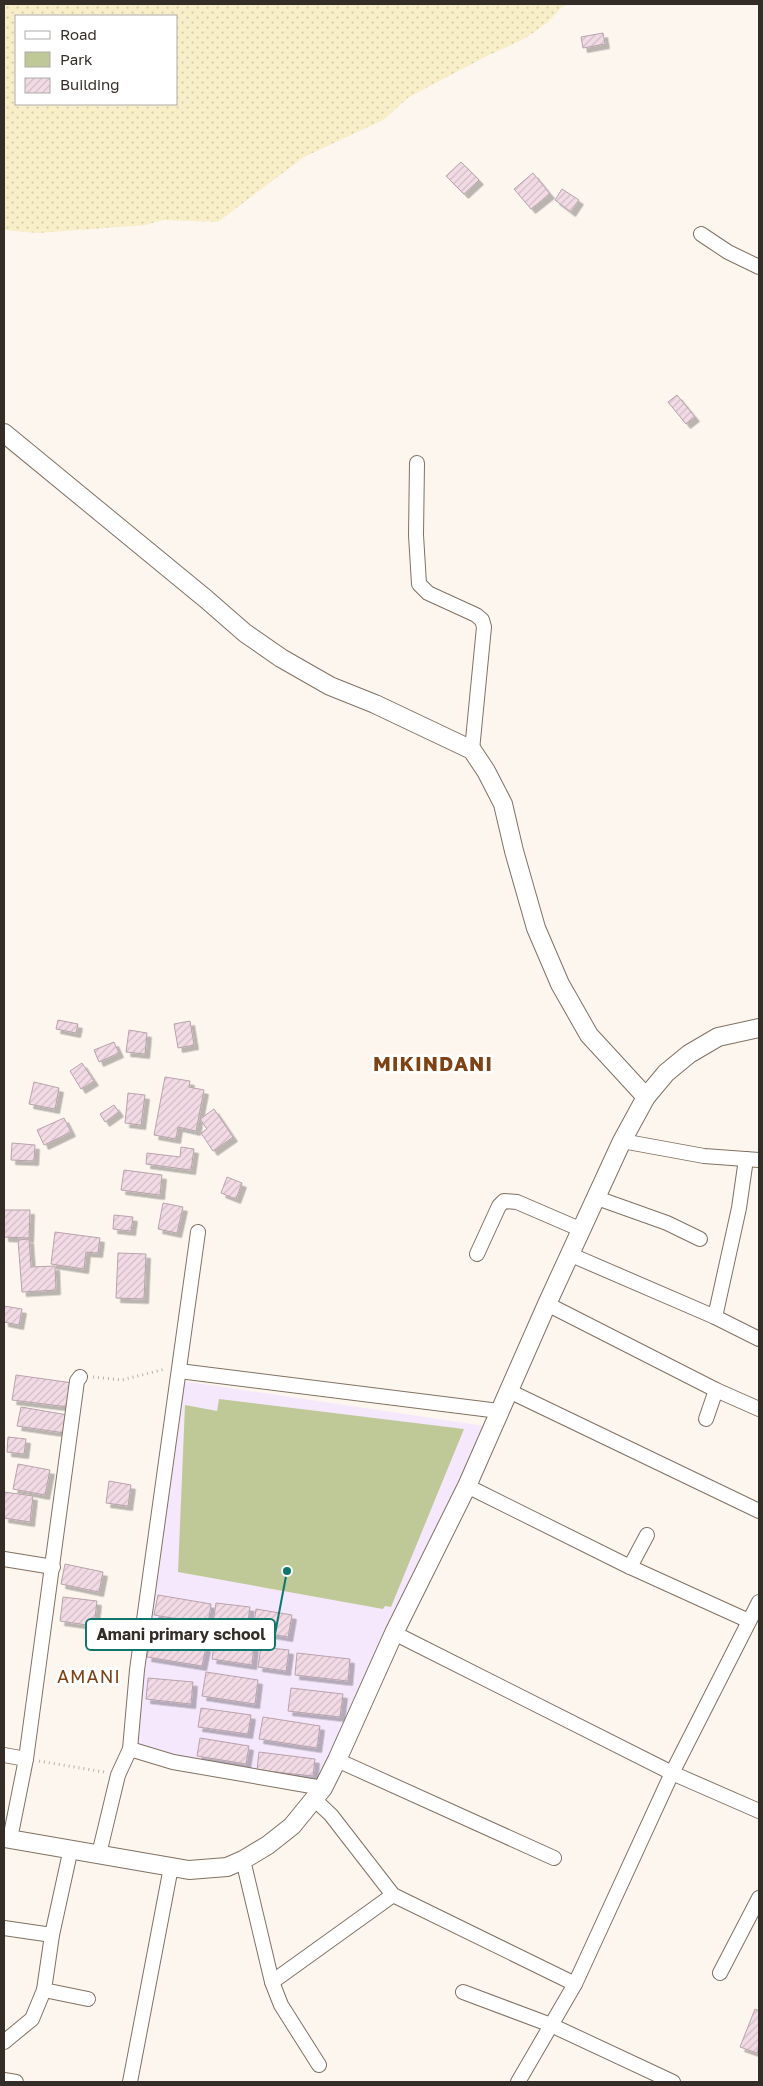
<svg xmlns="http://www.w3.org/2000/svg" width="763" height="2086" viewBox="0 0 763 2086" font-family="'Golos Text',sans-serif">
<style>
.education{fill:#f5e8fc}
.green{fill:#bfc998}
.sand{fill:url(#sand-dots);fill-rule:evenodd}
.building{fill:url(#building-hatch);stroke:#b8a2ac;filter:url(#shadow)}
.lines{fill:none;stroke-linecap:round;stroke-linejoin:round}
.minor-casing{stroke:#807162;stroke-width:16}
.tertiary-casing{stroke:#807162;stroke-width:20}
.path{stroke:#b8b1aa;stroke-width:3;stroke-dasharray:1 4;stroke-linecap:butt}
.minor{stroke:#fff;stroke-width:14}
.tertiary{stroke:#fff;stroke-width:18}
.labels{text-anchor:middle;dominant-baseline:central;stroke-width:5;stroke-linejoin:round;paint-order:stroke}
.quarter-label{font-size:18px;letter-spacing:1px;fill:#7e4214;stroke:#fff}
.district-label{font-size:20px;font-weight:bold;letter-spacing:1px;fill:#7e4214;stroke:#fff}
.leader{fill:none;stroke:#0f766e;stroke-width:2}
.callout-dot{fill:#0f766e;stroke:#fff;stroke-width:2}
.callout{fill:#fff;stroke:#0f766e;stroke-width:2}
.callout-label{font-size:16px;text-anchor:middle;font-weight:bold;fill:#342d27}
</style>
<defs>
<pattern id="sand-dots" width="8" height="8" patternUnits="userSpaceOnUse" patternTransform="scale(1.25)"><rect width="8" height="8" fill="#f8eec8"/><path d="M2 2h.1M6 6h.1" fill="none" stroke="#d5ccac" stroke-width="1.8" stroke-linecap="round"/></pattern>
<pattern id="building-hatch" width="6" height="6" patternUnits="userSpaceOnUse" patternTransform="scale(1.25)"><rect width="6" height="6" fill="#f2dbe5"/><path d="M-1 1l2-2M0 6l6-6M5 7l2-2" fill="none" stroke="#d0bcc4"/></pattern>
<filter id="shadow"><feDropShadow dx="4.5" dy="4.5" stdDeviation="0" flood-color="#0004"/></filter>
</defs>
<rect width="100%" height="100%" fill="#fdf6ef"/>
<path class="education" d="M183,1381L485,1426L321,1784L135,1746L136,1717Z"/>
<path class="green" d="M219,1399L464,1429L391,1607L385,1606L383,1609L178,1572L185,1405L217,1411Z"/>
<path class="sand" d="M4,4H569L562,7L548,22L526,38L487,56L409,97L383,120L304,157L218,222L163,220L145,225L38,233L4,230ZM16,16H176V104H16Z"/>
<g class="building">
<path d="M603,33L605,44L583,48L581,37Z"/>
<path d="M461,162L479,180L464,194L446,176Z"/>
<path d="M533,173L550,194L531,209L514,189Z"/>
<path d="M562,189L579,200L571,212L555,200Z"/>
<path d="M677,395L695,417L686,424L668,402Z"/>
<path d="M58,1020L78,1024L76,1033L56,1029Z"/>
<path d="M190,1021L194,1045L178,1048L174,1024Z"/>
<path d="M129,1030L147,1033L145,1054L126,1052Z"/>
<path d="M114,1042L119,1053L99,1062L94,1050Z"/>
<path d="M82,1063L94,1081L81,1089L70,1071Z"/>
<path d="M165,1077L190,1081L189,1087L204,1090L196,1131L178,1127L176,1139L154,1135Z"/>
<path d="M34,1082L59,1088L55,1109L29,1104Z"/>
<path d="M128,1093L145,1095L141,1125L125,1123Z"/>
<path d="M114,1105L119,1112L105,1122L100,1114Z"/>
<path d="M214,1109L233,1137L213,1151L201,1133L207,1129L200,1119Z"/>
<path d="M64,1118L71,1132L44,1145L37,1130Z"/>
<path d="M12,1143L35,1145L34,1161L11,1160Z"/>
<path d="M181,1147L194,1149L191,1170L146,1164L147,1153L180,1157Z"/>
<path d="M124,1170L162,1175L160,1195L121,1190Z"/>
<path d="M227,1177L242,1183L236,1199L221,1193Z"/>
<path d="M163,1203L183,1207L177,1233L158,1229Z"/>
<path d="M4,1210H30L29,1238L4,1237Z"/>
<path d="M114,1215L133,1217L131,1231L113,1229Z"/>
<path d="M55,1232L100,1238L98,1253L86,1252L84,1269L51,1264Z"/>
<path d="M29,1239L31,1267L55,1266L56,1290L22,1292L18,1240Z"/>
<path d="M118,1253L146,1254L144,1299L116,1298Z"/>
<path d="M4,1306L22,1309L19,1325L4,1322Z"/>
<path d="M16,1375L73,1383L69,1407L12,1400Z"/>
<path d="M21,1407L68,1415L65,1433L17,1426Z"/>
<path d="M8,1437L26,1439L24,1454L7,1452Z"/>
<path d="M18,1464L50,1470L45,1495L13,1489Z"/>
<path d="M109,1481L131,1485L128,1506L106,1503Z"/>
<path d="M4,1492L33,1496L30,1522L4,1518Z"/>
<path d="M65,1564L103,1572L99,1592L61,1584Z"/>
<path d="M158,1595L211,1604L208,1624L154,1615Z"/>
<path d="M63,1597L97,1601L94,1626L60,1621Z"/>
<path d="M216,1603L250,1607L247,1628L213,1624Z"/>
<path d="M256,1609L292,1615L288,1637L253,1631Z"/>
<path d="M151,1637L206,1647L202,1666L147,1657Z"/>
<path d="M215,1639L254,1644L252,1665L212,1659Z"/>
<path d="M261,1647L289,1650L286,1671L258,1667Z"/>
<path d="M297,1653L350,1659L348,1681L295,1675Z"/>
<path d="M206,1672L258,1680L255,1704L202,1696Z"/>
<path d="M148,1678L193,1682L191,1704L146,1699Z"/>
<path d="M291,1688L343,1694L340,1717L288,1711Z"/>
<path d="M201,1708L251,1715L248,1734L198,1727Z"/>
<path d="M263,1717L320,1726L317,1748L259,1739Z"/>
<path d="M200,1738L249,1746L246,1764L197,1756Z"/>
<path d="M259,1752L315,1759L313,1776L257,1770Z"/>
<path d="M755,2009L759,2011V2046L757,2053L740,2047Z"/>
</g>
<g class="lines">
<g class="minor-casing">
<g id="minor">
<path d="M701,234L728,252L759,267"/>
<path d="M417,463L416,535L419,584L428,593L476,615L482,620L484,627L472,750"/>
<path d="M622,1141L704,1156L759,1160"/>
<path d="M597,1198L667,1223L700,1239"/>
<path d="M477,1254L499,1206L504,1201L517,1202L582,1230"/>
<path d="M569,1254L715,1317L759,1339"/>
<path d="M547,1304L716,1390L759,1409"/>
<path d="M715,1317L739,1208L746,1159"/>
<path d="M179,1371L499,1411"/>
<path d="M509,1391L759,1511"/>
<path d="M706,1419L716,1390"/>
<path d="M467,1486L630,1567L749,1621"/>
<path d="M4,1559L53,1567"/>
<path d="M630,1567L647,1535"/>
<path d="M394,1633L672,1773L759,1811"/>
<path d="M130,1749L173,1762L323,1788"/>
<path d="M4,1755L26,1759"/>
<path d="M337,1760L554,1858"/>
<path d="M314,1799L331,1815L393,1895L575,1984"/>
<path d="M10,1839L26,1759L77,1381L80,1377"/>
<path d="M71,1848L52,1935L44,1990L88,1999"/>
<path d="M99,1854L118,1775L130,1749L137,1670L198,1232"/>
<path d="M243,1860L272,1982L281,2005L319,2065"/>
<path d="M4,1928L52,1935"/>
<path d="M720,1973L759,1898"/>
<path d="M272,1982L393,1895"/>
<path d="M463,1992L551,2025L673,2082"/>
<path d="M4,2042L32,2019L44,1990"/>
<path d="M4,2080L16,2082"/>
<path d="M130,2082L171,1867"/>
<path d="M518,2082L575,1984L672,1773L759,1602"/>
</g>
</g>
<g class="tertiary-casing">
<g id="tertiary">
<path d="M4,433L206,599L245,633L281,658L330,686L375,704L472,750L486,771L503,804L514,851L536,928L560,984L589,1035L646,1097"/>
<path d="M4,1838L189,1870L227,1867L243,1860L268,1845L292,1826L323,1788L337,1760L394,1633L467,1486L547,1304L622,1141L646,1097L666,1073L689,1054L718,1037L759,1028"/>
</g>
</g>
<g class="path">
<path d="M93,1377L122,1380L165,1369"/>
<path d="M39,1761L104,1772"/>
</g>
<use href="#minor" class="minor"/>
<use href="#tertiary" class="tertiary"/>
</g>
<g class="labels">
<g class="quarter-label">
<text x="89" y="1676">AMANI</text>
</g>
<g class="district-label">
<text x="433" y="1063">MIKINDANI</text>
</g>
</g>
<path class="leader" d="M287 1571L275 1634"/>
<circle class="callout-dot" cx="287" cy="1571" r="5"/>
<rect class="callout" x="86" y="1619" width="189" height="31" rx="5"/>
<g class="callout-label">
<text x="181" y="1640">Amani primary school</text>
</g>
<rect width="763" height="2086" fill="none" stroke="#342d27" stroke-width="10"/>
<rect x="15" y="15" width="162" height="90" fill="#ffffff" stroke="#aeaba9"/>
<rect x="25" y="31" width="25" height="8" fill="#ffffff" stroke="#aeaba9"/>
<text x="60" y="40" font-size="15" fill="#342d27">Road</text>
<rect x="25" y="52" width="25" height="15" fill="#bfc998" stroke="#aeaba9"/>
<text x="60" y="65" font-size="15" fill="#342d27">Park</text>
<rect x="25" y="78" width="25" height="15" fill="url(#building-hatch)" stroke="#aeaba9"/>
<text x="60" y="90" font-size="15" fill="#342d27">Building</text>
</svg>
